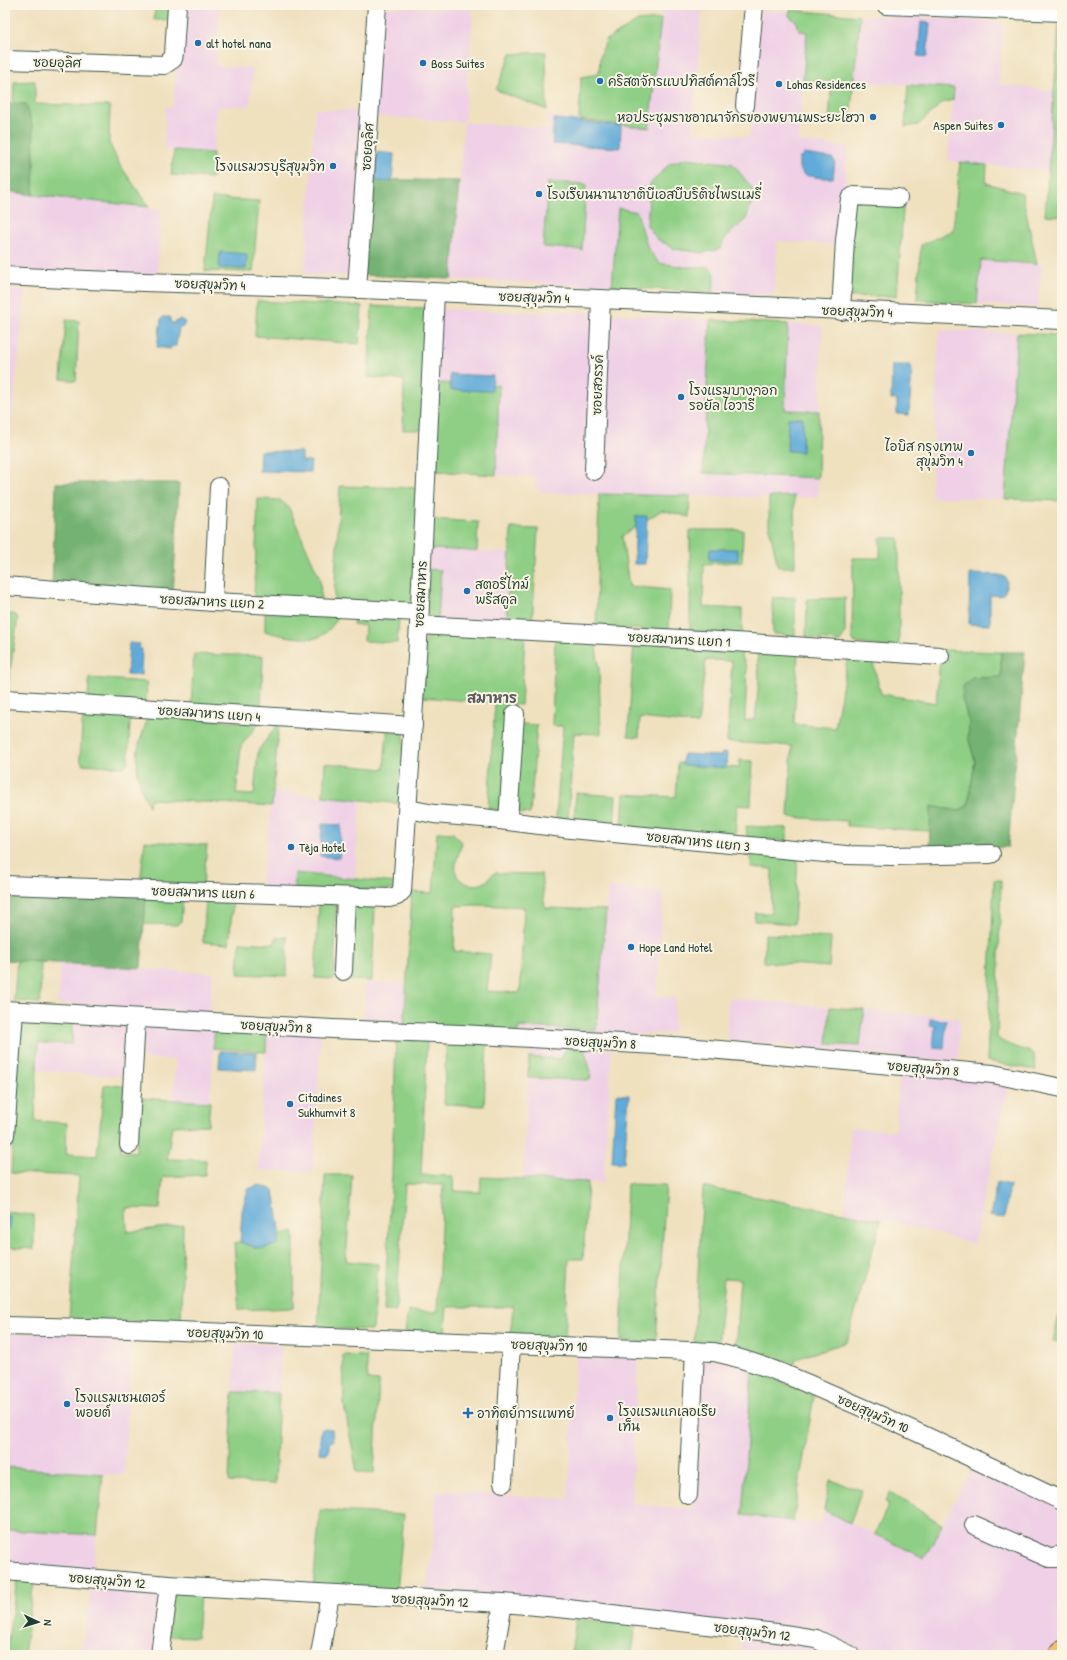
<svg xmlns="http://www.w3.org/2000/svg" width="1067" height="1660" viewBox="0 0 1067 1660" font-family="'Patrick Hand','Playpen Sans Thai',sans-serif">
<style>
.built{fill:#efd0e6}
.green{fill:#8fcf85;stroke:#57865c;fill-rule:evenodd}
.forest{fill:#73b272;stroke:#497853}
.water{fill:#60abd9;stroke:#407486}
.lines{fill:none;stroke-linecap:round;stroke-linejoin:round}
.minor-casing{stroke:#3e5549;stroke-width:20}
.primary-casing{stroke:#3e5549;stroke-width:24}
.minor{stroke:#fff;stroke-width:18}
.primary{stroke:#fcbd6f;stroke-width:22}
.poi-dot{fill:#1f6fb2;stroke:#fcf5e5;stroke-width:1.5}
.labels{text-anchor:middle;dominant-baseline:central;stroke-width:4;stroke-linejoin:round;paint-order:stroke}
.poi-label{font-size:13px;fill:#1f3d34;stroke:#fcf5e5;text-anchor:start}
.street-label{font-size:13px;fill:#1f3d34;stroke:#fcf5e5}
.neighbourhood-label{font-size:14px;font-weight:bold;fill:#595d5f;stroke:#fcf5e5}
</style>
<rect width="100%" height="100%" fill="#fcf5e5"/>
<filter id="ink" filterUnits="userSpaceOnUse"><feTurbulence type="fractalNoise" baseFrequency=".025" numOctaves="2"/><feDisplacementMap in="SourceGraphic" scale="8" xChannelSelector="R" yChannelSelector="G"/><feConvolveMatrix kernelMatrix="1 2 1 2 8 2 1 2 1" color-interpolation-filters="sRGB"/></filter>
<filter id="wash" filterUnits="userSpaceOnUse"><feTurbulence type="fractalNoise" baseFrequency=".012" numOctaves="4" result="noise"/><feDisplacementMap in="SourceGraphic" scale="16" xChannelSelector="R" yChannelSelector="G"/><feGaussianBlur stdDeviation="0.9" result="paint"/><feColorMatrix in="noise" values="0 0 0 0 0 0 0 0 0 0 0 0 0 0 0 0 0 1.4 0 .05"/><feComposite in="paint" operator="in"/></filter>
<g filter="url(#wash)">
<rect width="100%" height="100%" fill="#efe0be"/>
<g class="built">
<path d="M182,5H220L216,66L253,68L250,106L217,107L213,153L164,150L166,107H173Z"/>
<path d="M381,7L473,10L464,122L549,129L547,116L649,128L662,7L702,8L693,131L750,137L761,10L809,12L798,142L848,147L839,245L777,241L774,295L452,279L464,122L373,116Z"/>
<path d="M860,16L920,17L1003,22L999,84L1055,91L1049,171L948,161L953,88L854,81Z"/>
<path d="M315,109L367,112L354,276L305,274Z"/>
<path d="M5,191L161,209L157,279L5,270Z"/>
<path d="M980,260L1042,264L1038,307L977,304Z"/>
<path d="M5,289L26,290L5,480Z"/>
<path d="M438,309L543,313L544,310L822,326L818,497H752L548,493L536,489L535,477L433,471Z"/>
<path d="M939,330L1017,333L1005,499L931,497Z"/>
<path d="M429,549L509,553L506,624L430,620Z"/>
<path d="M273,792L361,800L354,889H260Z"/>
<path d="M608,887L663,892L657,996L675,997L673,1033L595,1036L518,1032L524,907L606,910Z"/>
<path d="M60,964L213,973L211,1013L58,1004Z"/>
<path d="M366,982L406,984L404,1024L364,1019Z"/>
<path d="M728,998L960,1018L958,1059L943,1061L727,1040Z"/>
<path d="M20,1017L133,1023L129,1077L17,1069Z"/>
<path d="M144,1025L215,1028L210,1102L173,1100L176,1060L142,1058Z"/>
<path d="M267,1029L321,1034L313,1172L258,1170Z"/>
<path d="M530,1045L612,1050L603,1183L523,1179Z"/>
<path d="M900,1070L977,1077L1008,1086L974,1244L895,1222L845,1213L851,1128L895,1131Z"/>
<path d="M5,1334H71L132,1341L124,1475L103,1474L93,1573L5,1565Z"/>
<path d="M235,1343L281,1345L275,1484L229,1482Z"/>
<path d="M576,1355H638L631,1504L693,1509L701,1359L733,1362L752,1370L743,1515L820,1524L824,1510L924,1558L975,1463L1062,1507V1642L1052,1655H873L835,1637L798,1632L426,1593L434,1537L436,1491L568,1499Z"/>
<path d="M91,1587L163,1597L155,1655H81Z"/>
<path d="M743,1637L801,1644L838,1655H740Z"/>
</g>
<g class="green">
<path d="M155,5H171L170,20H154Z"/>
<path d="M790,10L860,16L850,120L829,119L832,81L803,80L807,32L799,31L797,22L789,16Z"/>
<path d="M661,19L649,128L579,120L581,77L599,74L600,57L606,40L638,21Z"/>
<path d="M1059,25H1062V216L1045,215Z"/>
<path d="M546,52L547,110L496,90L511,54Z"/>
<path d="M35,81V104L110,106L109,143L120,165L149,207L33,195L34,160L33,128L26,104H13L14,82Z"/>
<path d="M908,85L954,88L953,100L942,103L918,125L905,127Z"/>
<path d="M174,150L213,153L212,178L171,175Z"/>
<path d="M686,158L733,164L755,192L746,219L725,238L720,249L703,253L675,249L657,239L647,225L650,184L669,164Z"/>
<path d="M960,162L987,165L986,183L1022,193L1037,264L981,260L977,304L917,300L921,245L953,230Z"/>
<path d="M548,182L586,184L582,250L543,247Z"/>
<path d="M851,194L904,197L897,296L844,297Z"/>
<path d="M212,198L259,201L253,272L205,271Z"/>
<path d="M618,208L637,212L648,249L659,263L685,267H709L715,274L713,292L612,287Z"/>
<path d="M257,301L362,306L359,344L255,336Z"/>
<path d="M372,306L428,308L423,430H403L404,380L368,377Z"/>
<path d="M66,320L79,321L76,381L61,379Z"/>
<path d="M710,320L788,324L785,410L819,411L818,478L703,473Z"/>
<path d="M1017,333L1062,335V501L1005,499Z"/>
<path d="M438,383L499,385L496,475L433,471Z"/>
<path d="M340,486L421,488L415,605L334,600Z"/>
<path d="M599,494L690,496L689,517L662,510L622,536L629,586L670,590L669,631L596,627Z"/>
<path d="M794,496L795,567H778L769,526V497Z"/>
<path d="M258,499L280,500L289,508L320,579L321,600L254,597Z"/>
<path d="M430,519L478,522L477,551L429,549Z"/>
<path d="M511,528L538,529L532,625L506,624Z"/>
<path d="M690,530H743L742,562L704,564L703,607L742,609V634L690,631Z"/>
<path d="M880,538H899V649L855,643L852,638L853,558H880Z"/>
<path d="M427,569L441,570L438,620H430L425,613Z"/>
<path d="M795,597V636L773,634L772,598Z"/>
<path d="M845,598V632L840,642L806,637L807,599Z"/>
<path d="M265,613L337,616V619C333,626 324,636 316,638C303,640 277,635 265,631Z"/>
<path d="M5,614H13L18,617L7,693L5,692Z"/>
<path d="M354,616L399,620L397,643L364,641L365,626L353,624Z"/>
<path d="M426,630L525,636L521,705L509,704L503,810L488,809L495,703L422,697Z"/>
<path d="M555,638L595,640L599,668L601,734L574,733L568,820L556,818L563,726H552Z"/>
<path d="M634,642L741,649V655L747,668L745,721L755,719L759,681L757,650L798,652L794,724L835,728L848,655L871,656L881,694L936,703L941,650L1001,652V677L972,678L962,698L969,723L968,737L975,761L968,805L930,831L847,826V821L788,817L792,746L727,742L732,661L706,660L698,724L640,718L639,737L628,736Z"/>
<path d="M194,654L263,656L261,711L191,706Z"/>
<path d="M89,678L147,682L146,703L88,700Z"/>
<path d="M83,711L124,713L130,721L128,762L124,767L82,764L80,758Z"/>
<path d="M147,716L259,723L241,746L236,794L254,795L258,751L279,722L272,806L150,799L149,806C139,788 135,770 138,749C140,738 146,728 147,716Z"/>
<path d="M521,724L537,725L530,814L514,812Z"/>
<path d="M387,731L404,733L402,804L323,796L325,763L384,769Z"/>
<path d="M740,760L753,761L751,806L737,805L735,837L622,827L624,794L676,797L678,763L739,768Z"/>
<path d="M576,793L616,796L614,825L574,821Z"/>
<path d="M746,826L787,828V841L747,838Z"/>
<path d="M437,832L453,833L462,842C460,852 454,862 456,873C459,884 476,888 485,882C488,880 491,876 494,873L541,874L545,908L606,910L596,1030L519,1027L518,1032L404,1026L412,892L433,893ZM476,905L524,907L520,993L487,991L491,954L454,951L455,906Z"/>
<path d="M145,841L207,845L203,886L140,883Z"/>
<path d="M751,854L798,858L794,924L754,921L755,913H771L772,869L751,867Z"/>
<path d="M295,873L397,883L393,890L293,889Z"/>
<path d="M994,880H1001L997,1037C1006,1047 1022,1047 1034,1054L1036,1070L987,1061Z"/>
<path d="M146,896L183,898L181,921L177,925L144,924Z"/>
<path d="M206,899L233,900L229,944L203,942Z"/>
<path d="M319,903L336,904L334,979L315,978Z"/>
<path d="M351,904L375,905L372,981L349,980Z"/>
<path d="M765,934L831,938L829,967L764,962Z"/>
<path d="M276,937H287V976L238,974L240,942L275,944Z"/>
<path d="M17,960L41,962L40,1003L14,1001Z"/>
<path d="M830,1007L864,1010L860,1046L827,1044Z"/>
<path d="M20,1017L73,1020L72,1044L38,1043L35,1121L67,1123L66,1154L97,1156L104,1085L124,1086L121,1151L136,1152L139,1098L210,1102L208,1125L172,1126L167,1159L206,1160L205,1175L163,1177L160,1209L126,1208L127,1232L183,1225L181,1323L69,1320L79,1176L11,1173Z"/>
<path d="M215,1028L267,1029L266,1052L213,1048Z"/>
<path d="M396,1039L427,1041L421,1175L454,1176L453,1191L480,1192L481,1177L588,1182L583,1259H569L565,1339L510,1337L513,1307H447L445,1334L405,1332L408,1311L437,1312L443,1185L405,1184L396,1311H384L392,1175Z"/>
<path d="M446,1041L487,1043L484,1106L444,1104Z"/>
<path d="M566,1048L584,1049L591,1072L590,1080L528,1078L529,1057L561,1059Z"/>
<path d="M325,1175H352L346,1261L378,1264L373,1330L318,1328Z"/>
<path d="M627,1184L666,1185L656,1343L621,1341Z"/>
<path d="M703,1187L881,1220L847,1342L796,1359L793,1369L735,1350L740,1279L724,1278L718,1347L694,1344Z"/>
<path d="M5,1212L34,1215V1249L5,1247Z"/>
<path d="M294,1231V1308L239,1310L234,1243Z"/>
<path d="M1062,1302V1343L1053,1341Z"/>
<path d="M343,1355L366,1356L368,1380L379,1381L374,1473L357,1472L344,1405Z"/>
<path d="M752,1370L814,1396L793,1521L742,1515Z"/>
<path d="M233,1392L279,1393L275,1484L229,1482Z"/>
<path d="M5,1467L103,1474L97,1535L5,1530Z"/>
<path d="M830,1480L862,1490L850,1523L824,1510Z"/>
<path d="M890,1492L943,1525L924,1558L875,1534L889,1504L885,1502Z"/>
<path d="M320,1510L404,1515L397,1592L313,1588Z"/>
<path d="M5,1579H9L5,1610Z"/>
<path d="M17,1580L34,1581L24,1655H6Z"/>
<path d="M178,1590L200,1592L197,1637L167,1636L173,1596Z"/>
<path d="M576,1619L636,1625L632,1655H571Z"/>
</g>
<g class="forest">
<path d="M5,103L26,104L33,128L34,160L33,195L5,191Z"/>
<path d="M369,179L459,181L452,279L363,275Z"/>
<path d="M56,483H179L173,595L52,587Z"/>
<path d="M1001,652H1025L1008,847L929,850L931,806L959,811L968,805L975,761L968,737L969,723L962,698L963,686L972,678L1001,677Z"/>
<path d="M5,892L146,896L141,968L5,960Z"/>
</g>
<g class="water">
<path d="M921,22L930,23L927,57L918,56Z"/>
<path d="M554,119L621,126L620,148L552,144Z"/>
<path d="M377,152L394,154L392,182L375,181Z"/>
<path d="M804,154L832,158L835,161L833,178H821L804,175L799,168V159Z"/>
<path d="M220,252L247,254L246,269L219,268Z"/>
<path d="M163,317H170V322L174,323L180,319L185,322L183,327L179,328L176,346H172L170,349L157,347L161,319Z"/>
<path d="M892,365H910L912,368L909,415L897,414V400L891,399Z"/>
<path d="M450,374L493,376L492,391L450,390Z"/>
<path d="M788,418H803L802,452L787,451Z"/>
<path d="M260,451L302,452V461H311L310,472L259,471Z"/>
<path d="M636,516H647L645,564H634Z"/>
<path d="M710,549H738V560H709Z"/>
<path d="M970,574L999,575L1006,577L1007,582L1005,592L1000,596L990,595V625L969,624Z"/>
<path d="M129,643L140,644L139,648L142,649L141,675H127Z"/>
<path d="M722,753H727L726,768L682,765L683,754L721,756Z"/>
<path d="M322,824L341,825L339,858L320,856Z"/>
<path d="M930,1019L946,1020L944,1049L933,1048L935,1026L930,1025Z"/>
<path d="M220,1051L257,1053L256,1070L219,1068Z"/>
<path d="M616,1094L629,1095L624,1163L612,1162Z"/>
<path d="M997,1182L1010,1185L1004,1218L990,1216Z"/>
<path d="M259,1185L274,1190L280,1230L278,1244C264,1251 254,1248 240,1242L242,1211L248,1189Z"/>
<path d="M5,1215L10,1216L9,1228L5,1234Z"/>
<path d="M325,1428L332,1429L333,1440L329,1443V1452L327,1454L319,1453L321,1430Z"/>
</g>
</g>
<g filter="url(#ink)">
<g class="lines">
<g class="minor-casing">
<g id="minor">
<path d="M886,5L1062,12"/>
<path d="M5,60L164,65L173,59L174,54L177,5"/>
<path d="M745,106L754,5"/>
<path d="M5,276C124,283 242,284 361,289C595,298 828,309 1062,320"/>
<path d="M357,289L377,5"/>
<path d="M841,311L845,240L850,199L854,196L898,198"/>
<path d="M594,471L601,299"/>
<path d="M5,586L213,602L419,612"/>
<path d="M213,602L219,487"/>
<path d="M419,625L719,641L940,656"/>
<path d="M5,699L413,726"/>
<path d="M408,809L434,814L483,818L571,829L846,855L892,856L991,854"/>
<path d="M508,821L515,714"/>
<path d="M5,885L389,898L397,896L402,891L419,625L435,293"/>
<path d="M343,971L346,897"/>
<path d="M5,1010L332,1029L461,1034L674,1046L993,1074L1062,1088"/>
<path d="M5,1135L14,1011"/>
<path d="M129,1145L136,1018"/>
<path d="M5,1326L129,1329L714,1352C760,1362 802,1381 845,1400C918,1431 990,1467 1062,1501"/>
<path d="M503,1483L511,1344"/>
<path d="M688,1495L695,1351"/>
<path d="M974,1525L1049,1558H1056L1062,1553"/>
<path d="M5,1571L169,1585L503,1603L568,1609L777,1633L816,1639L850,1655"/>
<path d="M160,1655L169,1585"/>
<path d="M320,1655L330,1594"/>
<path d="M494,1655L503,1603"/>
</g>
</g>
<g class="primary-casing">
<path id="primary" d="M1060,1655L1062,1652"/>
</g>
<use href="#minor" class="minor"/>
<use href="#primary" class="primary"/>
</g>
</g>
<g class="poi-dot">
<circle cx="198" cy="43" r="4"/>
<circle cx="423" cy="63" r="4"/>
<circle cx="600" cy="81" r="4"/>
<circle cx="779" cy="84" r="4"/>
<circle cx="873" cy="117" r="4"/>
<circle cx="1001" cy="125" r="4"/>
<circle cx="333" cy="166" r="4"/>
<circle cx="539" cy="194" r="4"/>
<circle cx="681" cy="397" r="4"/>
<circle cx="971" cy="453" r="4"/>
<circle cx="467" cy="591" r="4"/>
<circle cx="291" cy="847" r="4"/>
<circle cx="631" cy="947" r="4"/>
<circle cx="290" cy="1104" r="4"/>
<circle cx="67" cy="1404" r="4"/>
<path d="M466 1407h4v4h4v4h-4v4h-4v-4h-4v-4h4z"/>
<circle cx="610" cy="1418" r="4"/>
</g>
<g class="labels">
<g class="poi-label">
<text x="206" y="43">alt hotel nana</text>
<text x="431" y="63">Boss Suites</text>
<text x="608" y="81">คริสตจักรแบปทิสต์คาล์โวรี</text>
<text x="787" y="84">Lohas Residences</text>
<text x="865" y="117" text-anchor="end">หอประชุมราชอาณาจักรของพยานพระยะโฮวา</text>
<text x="993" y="125" text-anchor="end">Aspen Suites</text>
<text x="325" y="166" text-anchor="end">โรงแรมวรบุรีสุขุมวิท</text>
<text x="547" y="194">โรงเรียนนานาชาติบีเอสบีบริติชไพรแมรี่</text>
<text x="689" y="390">โรงแรมบางกอก<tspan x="689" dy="15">รอยัล ไอวารี่</tspan></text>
<text x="963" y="446" text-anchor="end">ไอบิส กรุงเทพ<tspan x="963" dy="15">สุขุมวิท 4</tspan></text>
<text x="475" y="584">สตอรี่ไทม์<tspan x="475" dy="15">พรีสคูล</tspan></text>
<text x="299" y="847">Tèja Hotel</text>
<text x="639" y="947">Hope Land Hotel</text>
<text x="298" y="1097">Citadines<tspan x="298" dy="15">Sukhumvit 8</tspan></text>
<text x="75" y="1397">โรงแรมเซนเตอร์<tspan x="75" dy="15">พอยต์</tspan></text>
<text x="618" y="1411">โรงแรมแกเลอเรีย<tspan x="618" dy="15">เท็น</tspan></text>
<text x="477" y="1413">อาทิตย์การแพทย์</text>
</g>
<g class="street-label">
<text transform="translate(57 62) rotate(1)">ซอยอุลิศ</text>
<text transform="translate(367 147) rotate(-86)">ซอยอุลิศ</text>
<text transform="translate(210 284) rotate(2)">ซอยสุขุมวิท 4</text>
<text transform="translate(534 297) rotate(2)">ซอยสุขุมวิท 4</text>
<text transform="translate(857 311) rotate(2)">ซอยสุขุมวิท 4</text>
<text transform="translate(597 385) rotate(-88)">ซอยสวรรค์</text>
<text transform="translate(420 594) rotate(-87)">ซอยสมาหาร</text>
<text transform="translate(212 601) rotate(3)">ซอยสมาหาร แยก 2</text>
<text transform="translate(679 639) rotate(3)">ซอยสมาหาร แยก 1</text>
<text transform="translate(209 713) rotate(4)">ซอยสมาหาร แยก 4</text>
<text transform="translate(698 841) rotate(6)">ซอยสมาหาร แยก 3</text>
<text transform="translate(203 892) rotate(2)">ซอยสมาหาร แยก 6</text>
<text transform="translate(276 1026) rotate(3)">ซอยสุขุมวิท 8</text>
<text transform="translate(600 1042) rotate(3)">ซอยสุขุมวิท 8</text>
<text transform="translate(923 1068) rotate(5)">ซอยสุขุมวิท 8</text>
<text transform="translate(225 1333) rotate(2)">ซอยสุขุมวิท 10</text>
<text transform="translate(549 1345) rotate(2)">ซอยสุขุมวิท 10</text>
<text transform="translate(873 1413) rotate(24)">ซอยสุขุมวิท 10</text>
<text transform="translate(107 1580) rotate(5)">ซอยสุขุมวิท 12</text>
<text transform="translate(430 1600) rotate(3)">ซอยสุขุมวิท 12</text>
<text transform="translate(752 1631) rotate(7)">ซอยสุขุมวิท 12</text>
</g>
<g class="neighbourhood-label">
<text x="492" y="697">สมาหาร</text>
</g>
</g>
<rect width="1067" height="1660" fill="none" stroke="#fcf5e5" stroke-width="20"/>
<g transform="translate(38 1622) rotate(94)" stroke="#fcf5e5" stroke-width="3" paint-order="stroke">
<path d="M0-3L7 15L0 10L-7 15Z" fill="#1f3d34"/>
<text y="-6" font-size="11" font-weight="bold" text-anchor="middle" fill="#1f3d34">N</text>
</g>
</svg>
